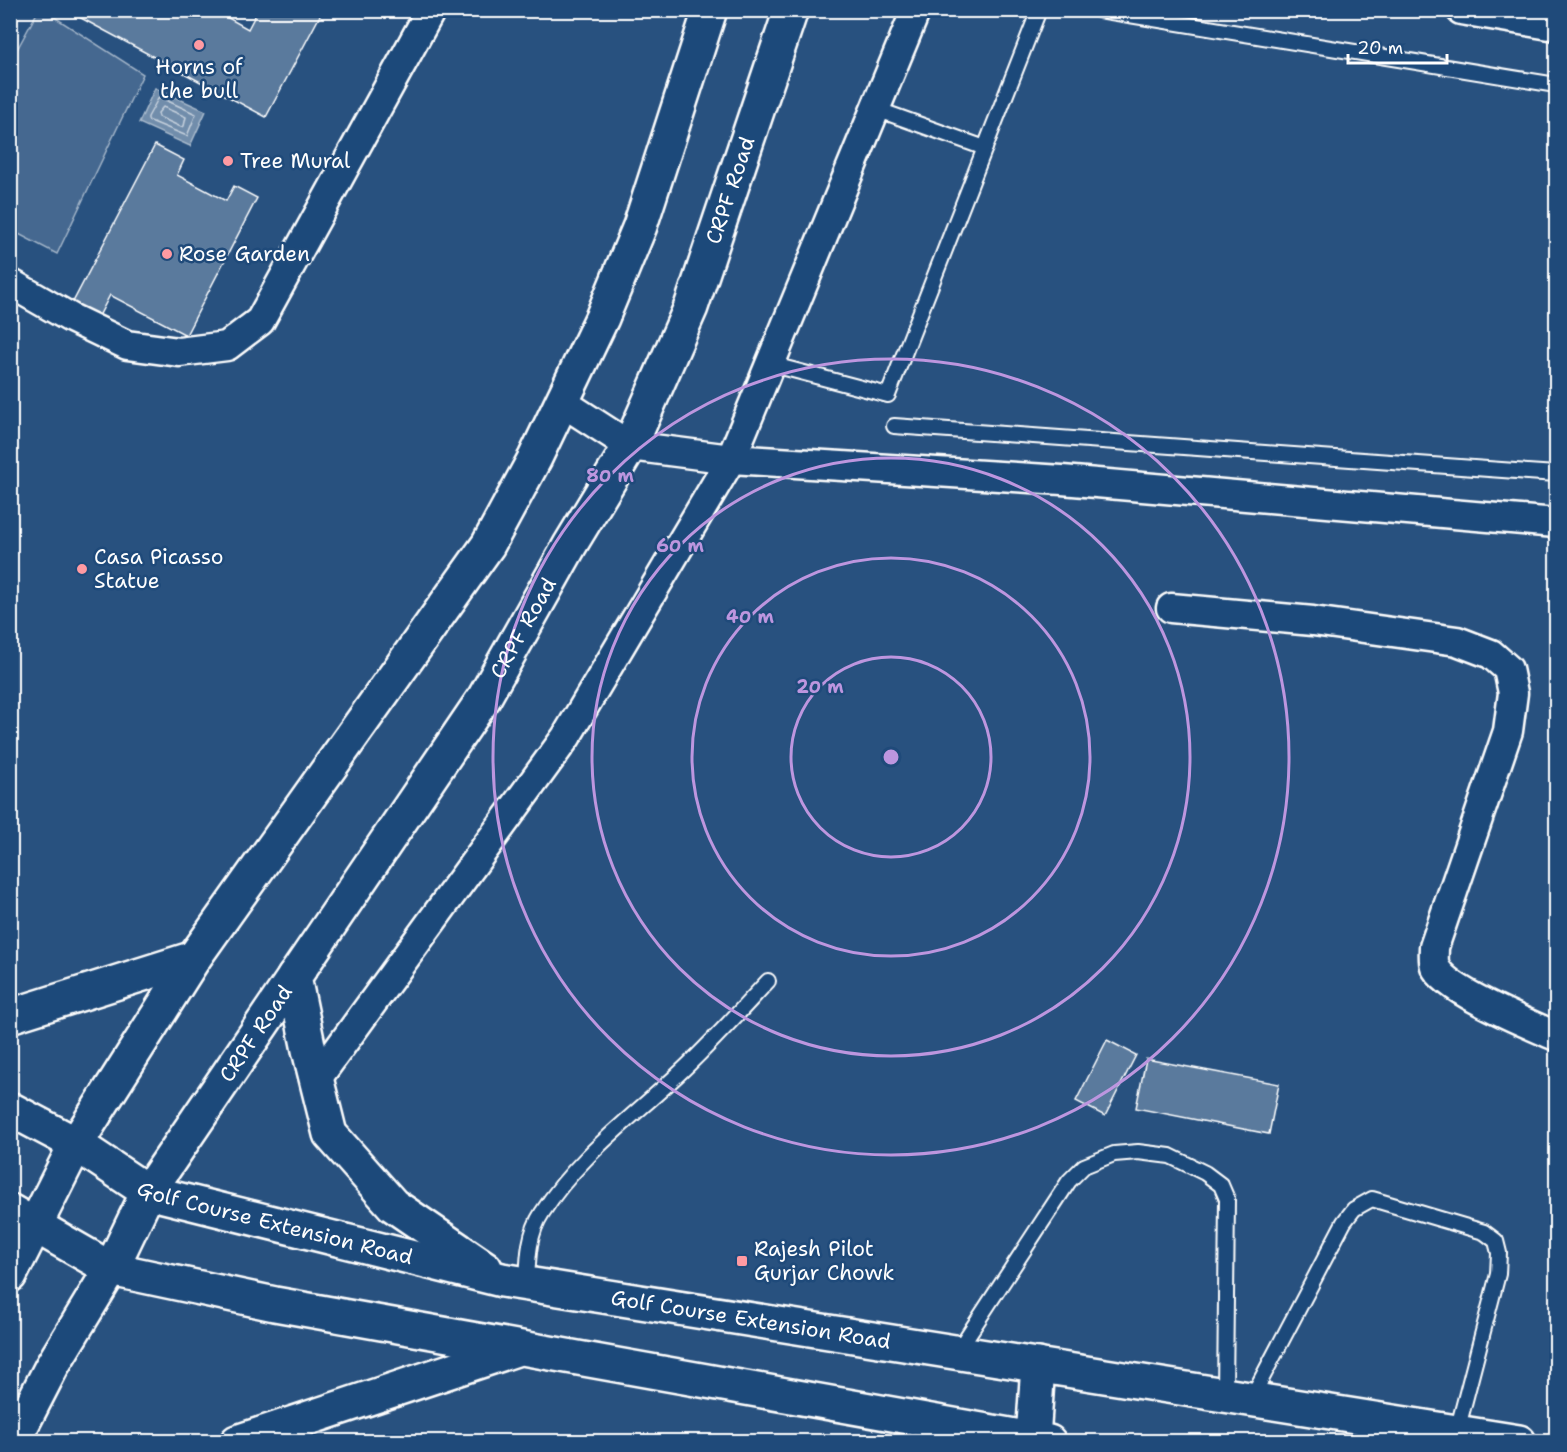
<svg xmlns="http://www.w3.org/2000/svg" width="1567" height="1452" viewBox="0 0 1567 1452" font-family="'Shantell Sans',sans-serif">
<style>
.green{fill:#446890;stroke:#a2b4c8;stroke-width:1.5}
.water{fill:#718dab;stroke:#aabbcd;stroke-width:1.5}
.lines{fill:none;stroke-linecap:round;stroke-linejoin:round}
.shore{stroke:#c6d1dd;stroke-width:1.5}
.building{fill:#5a7a9d;stroke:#fff;stroke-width:1.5}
.lane-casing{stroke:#fff;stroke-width:18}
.street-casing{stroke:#fff;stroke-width:33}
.secondary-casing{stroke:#fff;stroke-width:38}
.lane{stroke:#1f4a7a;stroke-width:14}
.street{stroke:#1f4a7a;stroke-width:28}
.secondary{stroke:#1f4a7a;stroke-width:33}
.ring{fill:none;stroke:#bd96df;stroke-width:3}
.poi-dot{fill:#ff9aa2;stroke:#1f4a7a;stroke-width:2}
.labels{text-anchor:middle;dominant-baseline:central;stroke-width:5;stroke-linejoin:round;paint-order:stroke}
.poi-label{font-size:21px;fill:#fff;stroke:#1f4a7a;text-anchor:start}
.street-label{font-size:21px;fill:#fff;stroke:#1f4a7a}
.centre{fill:#bd96df;stroke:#1f4a7a;stroke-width:3}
.ring-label{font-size:18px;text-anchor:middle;font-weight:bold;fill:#bd96df;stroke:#1f4a7a;stroke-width:5;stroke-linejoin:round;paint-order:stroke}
</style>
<rect width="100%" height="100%" fill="#28517f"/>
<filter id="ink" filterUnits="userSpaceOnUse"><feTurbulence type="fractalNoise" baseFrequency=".0167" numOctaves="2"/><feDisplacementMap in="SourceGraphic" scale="12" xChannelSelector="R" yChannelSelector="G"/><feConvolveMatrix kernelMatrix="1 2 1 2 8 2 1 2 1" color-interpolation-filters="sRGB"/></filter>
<g filter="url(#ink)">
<path class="green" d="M38,11H45L143,74L57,254L11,230L10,82L13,57Z"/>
<path class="water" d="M155,88L206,111L190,146L139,123Z"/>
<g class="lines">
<g class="shore">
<path d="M159,97L196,114L187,136L148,120V117Z"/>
<path d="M163,107L186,117L184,126L181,127L159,117L158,113Z"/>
</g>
</g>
<g class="building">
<path d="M66,10H214L248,29L258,10H323L266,117Z"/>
<path d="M155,145L184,160L177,175L226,201L234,186L257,198L186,335L110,295L98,318L72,304Z"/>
<path d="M1107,1040L1136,1055L1105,1116L1076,1101Z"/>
<path d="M1146,1059L1279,1084L1269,1134L1136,1108Z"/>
</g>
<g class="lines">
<g class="lane-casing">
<g id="lane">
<path d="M1099,10L1556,85"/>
<path d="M876,109L985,148"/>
<path d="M770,364L888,395L1039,10"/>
<path d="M894,426L1556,474"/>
<path d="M527,1284C528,1260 528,1234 542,1213C579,1154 640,1112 689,1064C716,1038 742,1009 768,981"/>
<path d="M957,1352L1069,1181L1084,1166L1114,1154L1138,1152L1170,1156L1205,1173L1221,1185L1227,1199L1225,1395"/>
<path d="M1251,1399L1344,1222L1354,1209L1372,1199L1484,1232L1496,1241L1499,1253L1498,1274L1457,1431"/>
</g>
</g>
<g class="street-casing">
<g id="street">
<path d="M1461,10L1556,26"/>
<path d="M10,283L71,318L127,345L179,352L227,346L260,321L431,10"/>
<path d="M562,402L630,446L731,459L1062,480L1556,523"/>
<path d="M1171,608L1313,621L1457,641L1491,654L1508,669L1513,693L1508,731L1434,947C1434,952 1433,961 1435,966C1444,990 1531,1025 1556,1036"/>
<path d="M316,1080L566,737L731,459L916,10"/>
</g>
</g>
<g class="secondary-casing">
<g id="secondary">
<path d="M294,977L309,1050L330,1134L393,1205L485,1268"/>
<path d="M10,1016L194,958"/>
<path id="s1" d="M10,1109L76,1144L148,1192L502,1280L1519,1442"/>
<path d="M10,1211L111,1269L275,1304L1049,1442"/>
<path d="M10,1275L76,1144L194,958L488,545L535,458L602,318L640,226L710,10"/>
<path d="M1033,1439L1038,1365"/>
<path id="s2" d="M13,1442L52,1366L111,1269L148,1192L484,698L570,545L630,446L691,307L791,10"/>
<path d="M237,1442L516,1349"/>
</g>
</g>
<use href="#lane" class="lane"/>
<use href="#street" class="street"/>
<use href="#secondary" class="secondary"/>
</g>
</g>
<g class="ring">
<circle cx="891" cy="757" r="100"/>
<circle cx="891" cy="757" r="199"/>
<circle cx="891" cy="757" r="299"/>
<circle cx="891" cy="757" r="398"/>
</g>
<g class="poi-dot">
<circle cx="199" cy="45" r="6"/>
<circle cx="228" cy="161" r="6"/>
<circle cx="167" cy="254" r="6"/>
<circle cx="82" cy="569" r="6"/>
<rect x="736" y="1255" width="12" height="12" rx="3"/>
</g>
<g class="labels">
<g class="poi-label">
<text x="199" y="67" text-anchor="middle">Horns of<tspan x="199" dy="24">the bull</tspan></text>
<text x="240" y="161">Tree Mural</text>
<text x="179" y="254">Rose Garden</text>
<text x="94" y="557">Casa Picasso<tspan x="94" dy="24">Statue</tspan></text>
<text x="754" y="1249">Rajesh Pilot<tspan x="754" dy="24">Gurjar Chowk</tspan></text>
</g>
<g class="street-label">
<text stroke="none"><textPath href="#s2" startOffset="1448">CRPF Road</textPath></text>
<text stroke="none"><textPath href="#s2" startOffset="962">CRPF Road</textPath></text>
<text stroke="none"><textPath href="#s2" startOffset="476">CRPF Road</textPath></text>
<text stroke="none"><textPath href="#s1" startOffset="292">Golf Course Extension Road</textPath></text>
<text stroke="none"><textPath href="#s1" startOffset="778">Golf Course Extension Road</textPath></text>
</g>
</g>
<circle cx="891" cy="757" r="9" class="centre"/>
<g class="ring-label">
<text x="610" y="482">80 m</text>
<text x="680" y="552">60 m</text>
<text x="750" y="623">40 m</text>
<text x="820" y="693">20 m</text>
</g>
<rect width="1567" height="1452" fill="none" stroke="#1f4a7a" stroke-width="36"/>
<rect x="18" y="18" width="1531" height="1416" fill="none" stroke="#fff" stroke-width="2" filter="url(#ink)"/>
<path d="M1348 54v9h99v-9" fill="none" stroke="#ffffff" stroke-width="3"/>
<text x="1357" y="54" font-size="18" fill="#ffffff" stroke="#1f4a7a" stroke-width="4.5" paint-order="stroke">20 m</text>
</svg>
